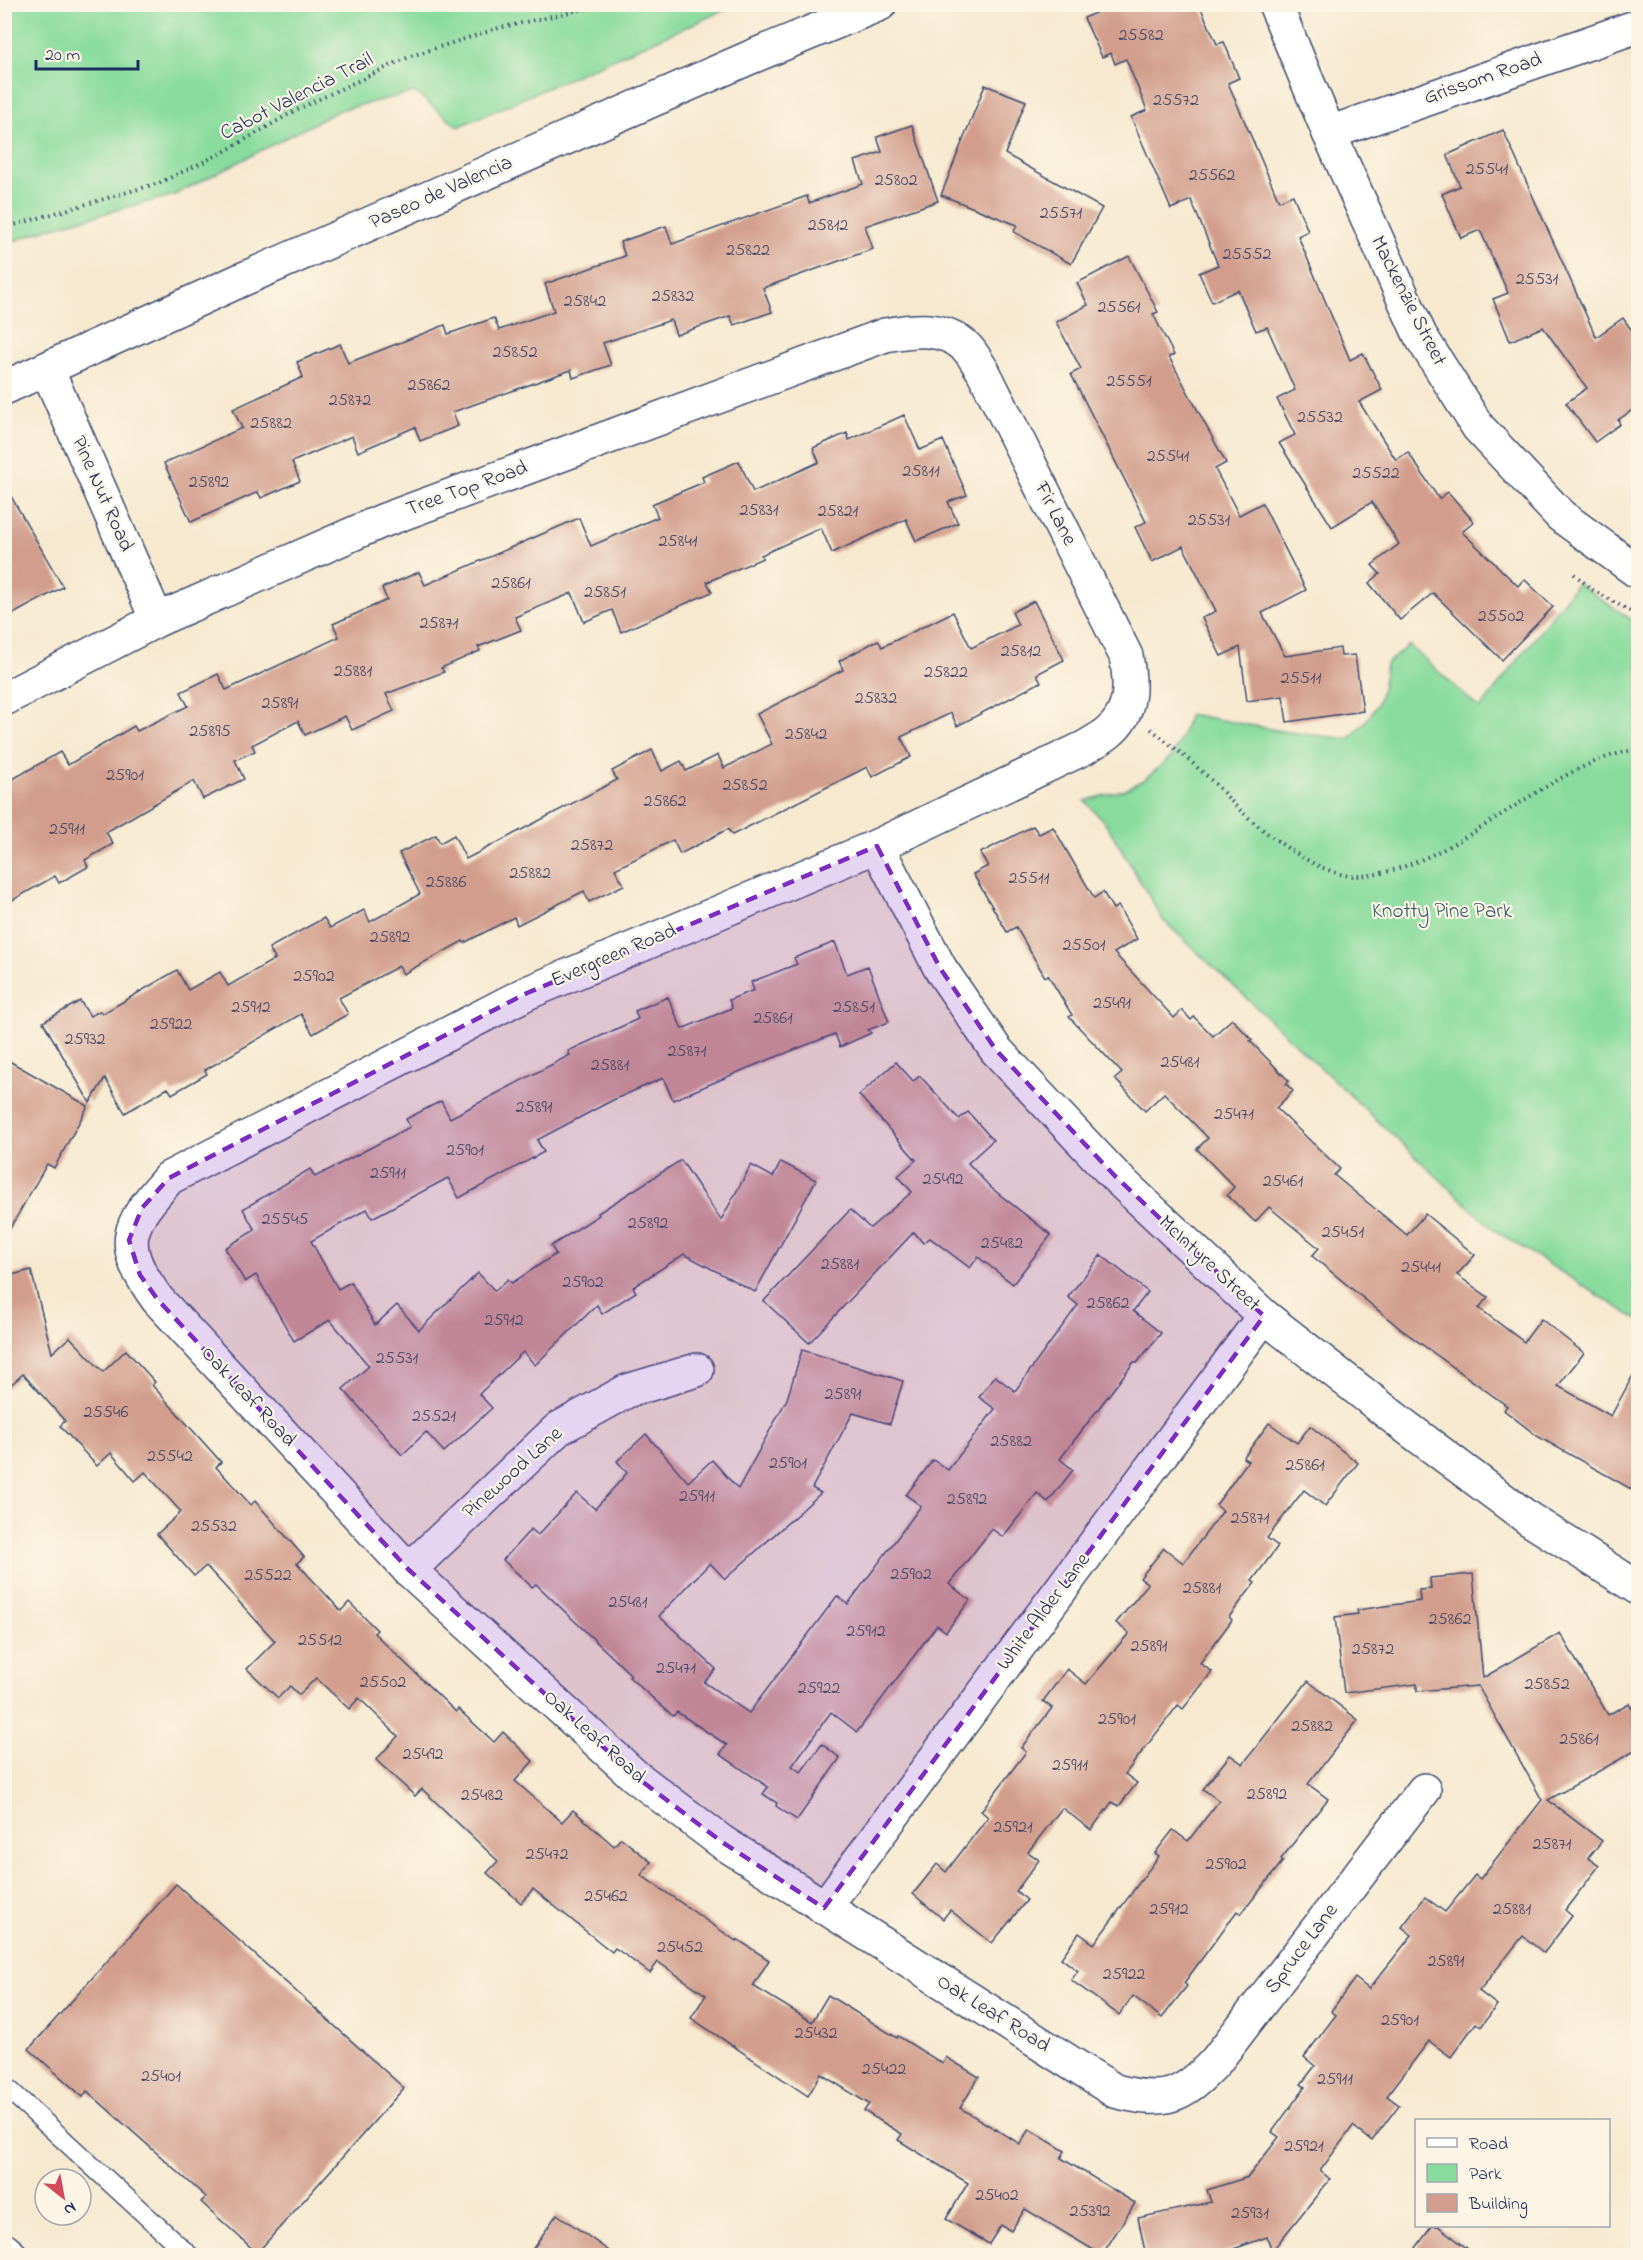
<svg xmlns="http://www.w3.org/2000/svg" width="1643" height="2260" viewBox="0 0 1643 2260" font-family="'Indie Flower',sans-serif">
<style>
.green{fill:#88db9c;stroke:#52857d;stroke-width:1.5}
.building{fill:#d29d8c}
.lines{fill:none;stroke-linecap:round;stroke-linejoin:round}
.service-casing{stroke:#3c4b6f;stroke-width:21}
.minor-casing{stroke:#3c4b6f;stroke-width:36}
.tertiary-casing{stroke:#3c4b6f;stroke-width:36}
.secondary-casing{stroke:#3c4b6f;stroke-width:36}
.path{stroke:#3c4b6f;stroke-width:4;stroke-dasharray:1.5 4.5;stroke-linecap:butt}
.service{stroke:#fff;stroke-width:18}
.minor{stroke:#fff;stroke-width:33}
.tertiary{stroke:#fff;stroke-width:33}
.secondary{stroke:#fff;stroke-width:33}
.marked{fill:#7b2cbf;fill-opacity:0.2;stroke:#7b2cbf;stroke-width:4.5;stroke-dasharray:12 8;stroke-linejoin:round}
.labels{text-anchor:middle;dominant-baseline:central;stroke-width:4.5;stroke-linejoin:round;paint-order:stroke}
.number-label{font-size:18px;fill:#494a6a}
.street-label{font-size:21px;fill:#1b2f5e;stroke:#fcf5e5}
.park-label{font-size:21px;fill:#365a6e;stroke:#fcf5e5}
</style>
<rect width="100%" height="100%" fill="#fcf5e5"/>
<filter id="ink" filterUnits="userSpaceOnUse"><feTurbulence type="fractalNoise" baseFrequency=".0167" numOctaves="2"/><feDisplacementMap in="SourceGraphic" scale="12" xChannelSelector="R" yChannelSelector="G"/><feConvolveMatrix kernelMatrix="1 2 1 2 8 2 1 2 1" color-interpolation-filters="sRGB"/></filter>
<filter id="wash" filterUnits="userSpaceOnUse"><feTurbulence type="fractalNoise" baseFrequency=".008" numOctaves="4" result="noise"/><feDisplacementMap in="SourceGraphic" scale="24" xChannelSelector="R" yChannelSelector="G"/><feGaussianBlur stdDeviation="1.35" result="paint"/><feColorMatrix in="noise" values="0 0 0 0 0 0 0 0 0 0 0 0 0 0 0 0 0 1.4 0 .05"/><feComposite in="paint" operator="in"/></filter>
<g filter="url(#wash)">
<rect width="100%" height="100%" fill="#f7e9d0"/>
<g class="green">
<path d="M4,5L5,4L736,5L458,127L415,92L340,110L174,195L53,227L5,244Z"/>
<path d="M1577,583L1638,624V1320L1494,1230L1163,920L1107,825L1085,801L1126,789L1145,779L1171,757L1182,736L1189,714L1287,732L1349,739C1377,710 1381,705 1386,664L1409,645L1480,709Z"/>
</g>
<g id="blocks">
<g class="building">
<path d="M1114,4H1199L1217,44L1224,42L1239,78L1228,83L1279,201L1293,195L1308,231L1298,236L1350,360L1363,353L1382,390L1359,402L1396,460L1408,452L1439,499L1448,492L1474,522L1462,532L1518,586L1524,579L1553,607L1502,660L1433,593L1400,620L1369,583L1380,574L1372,565L1399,544L1372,502L1332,527L1279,443L1295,435L1277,399L1295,390L1267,327L1256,331L1238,290L1212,302L1199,273L1218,265L1191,200L1171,209L1131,117L1147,110L1126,59L1115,64L1111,53L1102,57L1084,18Z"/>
<path d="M985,85L1026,101L1005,154L1102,208L1071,264L1014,232L1017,225L941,195Z"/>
<path d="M912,125L938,201L865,226L873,249L763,288L772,312L734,325L730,316L676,335L671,320L603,343L611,365L573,378L571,370L453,412L458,426L420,441L415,427L358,452L352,436L292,462L300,481L261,498L258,492L191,522L164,463L242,428L233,409L303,377L297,362L340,344L348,363L445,325L448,334L494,318L499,330L554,311L545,284L625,256L620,242L666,226L672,244L807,196L809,203L863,184L855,161L882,152L877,137Z"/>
<path d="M1503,130L1596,337L1623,318L1638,339V406L1618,420L1620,424L1595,442L1566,403L1587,388L1543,327L1510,341L1493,299L1508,293L1480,230L1461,238L1442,194L1460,186L1447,155Z"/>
<path d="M1129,256L1158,312L1153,314L1174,355L1169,357L1226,463L1215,469L1239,515L1262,503L1306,590L1262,613L1285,656L1340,648L1341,656L1355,655L1363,711L1287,722L1283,696L1247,701L1240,647L1221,656L1202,618L1216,611L1183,546L1152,562L1135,527L1146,522L1071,374L1081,369L1056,322L1088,305L1077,283Z"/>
<path d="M904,415L920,450L943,440L967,495L948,502L958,523L916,541L906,519L832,553L821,528L761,555L763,558L707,582L712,592L621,632L612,610L584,622L572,593L515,617L521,630L478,647L480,651L441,668L444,672L386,694L394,711L352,730L345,716L305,735L298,721L252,745L255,751L235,760L244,779L203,799L194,781L106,832L113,844L85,860L88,867L59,883L55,876L4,905V784L60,752L68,765L134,726L137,731L188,706L181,692L218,674L226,690L339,637L333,624L387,600L382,588L419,572L425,585L579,518L591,546L658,517L652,504L704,482L702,477L739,461L753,492L819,462L813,448L847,433L849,440Z"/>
<path d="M4,484L63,587L4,619Z"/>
<path d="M1034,601L1064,660L1037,674L1041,682L957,726L951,713L901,737L911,757L872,777L867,767L732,835L728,829L680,854L673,840L615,869L624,885L589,902L584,891L517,925L514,917L464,943L463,941L403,974L399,966L339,998L348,1014L313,1034L301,1014L205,1070L207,1074L172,1094L168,1088L125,1113L105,1078L90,1103L43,1022L80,1001L90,1016L100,1011L102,1014L177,970L188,990L220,972L228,986L275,959L269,948L324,918L330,928L364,910L370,922L420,894L399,853L436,835L440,843L454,835L466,859L617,780L612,771L652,750L662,771L681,761L686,771L718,755L724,768L772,744L757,714L843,670L839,661L878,640L882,647L953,612L971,648L1018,625L1012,612Z"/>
<path d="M1033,826L1039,834L1053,827L1094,898L1103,892L1113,909L1118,906L1137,939L1114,953L1174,1018L1182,1010L1191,1020L1194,1017L1213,1036L1232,1019L1252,1040L1250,1041L1289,1081L1286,1084L1293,1091L1276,1108L1340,1169L1334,1175L1407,1235L1425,1214L1475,1255L1457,1275L1488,1297L1479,1308L1524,1342L1541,1319L1584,1353L1558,1386L1611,1416L1638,1366V1493L1537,1436L1504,1410L1507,1406L1402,1330L1312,1256L1319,1248L1269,1207L1255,1222L1227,1195L1234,1187L1197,1149L1208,1138L1164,1093L1145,1111L1115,1079L1122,1073L1069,1017L1072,1015L1048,975L1045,977L1016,927L1007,932L973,874L988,866L980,853Z"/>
<path d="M835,942L847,974L868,966L889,1022L868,1030L871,1033L840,1047L835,1034L755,1065L673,1100L663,1078L613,1100L537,1140L544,1152L459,1198L448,1178L372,1218L367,1209L311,1241L338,1289L351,1282L375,1325L397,1305L419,1330L478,1273L495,1291L508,1279L512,1283L556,1254L551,1246L599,1215L598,1213L681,1160L721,1220L751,1165L773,1177L781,1162L816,1180L755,1292L684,1254L633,1287L636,1292L602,1314L597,1305L535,1365L523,1352L479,1394L492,1408L444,1452L426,1432L402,1455L343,1389L369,1366L330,1320L294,1341L256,1275L245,1282L225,1248L255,1230L243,1209L310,1169L315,1177L410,1127L406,1119L441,1101L450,1118L570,1055L568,1051L638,1019L635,1011L668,997L682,1029L732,1008L729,1000L754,990L751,982L797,964L794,958Z"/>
<path d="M4,1058L88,1106L54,1168L47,1164L4,1239Z"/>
<path d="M896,1062L913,1081L920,1076L959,1119L968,1112L993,1140L968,1163L990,1187L1051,1235L1013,1284L978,1257L970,1268L930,1238L923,1243L914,1232L809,1343L764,1301L850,1210L870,1228L912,1192L898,1176L916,1160L859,1095Z"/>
<path d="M1101,1255L1148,1292L1133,1311L1161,1333L1137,1363L1134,1362L1060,1459L1073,1470L1048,1502L1037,1493L1003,1537L992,1529L949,1584L970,1600L946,1632L937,1625L857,1732L831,1712L792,1766L801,1772L822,1744L840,1758L797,1820L776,1806L777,1803L763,1794L768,1787L720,1754L727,1745L677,1712L673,1716L629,1677L631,1675L536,1584L532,1587L503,1560L531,1529L538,1535L577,1493L595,1509L627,1473L617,1461L646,1434L688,1482L712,1460L738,1489L787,1399L802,1350L903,1381L890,1424L853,1413L812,1488L821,1493L725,1579L710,1563L659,1616L716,1669L704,1682L749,1713L837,1596L848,1604L921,1506L906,1495L933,1460L948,1470L995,1409L979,1397L995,1376L1015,1391L1078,1305L1068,1297Z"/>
<path d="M31,1270L52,1353L70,1337L103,1372L126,1350L155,1382L152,1385L221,1462L216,1467L251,1505L255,1501L304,1557L297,1563L341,1611L349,1602L377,1630L374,1633L456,1712L458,1709L494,1742L503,1732L533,1761L515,1781L562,1822L573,1810L614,1846L621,1838L651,1862L641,1875L736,1941L737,1939L769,1960L753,1986L812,2022L828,1995L897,2038L898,2036L943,2064L946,2057L979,2077L960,2108L1020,2144L1029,2129L1065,2151L1061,2158L1135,2203L1102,2255L1025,2209L1011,2231L1001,2225L989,2244L946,2219L968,2183L898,2140L902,2134L864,2111L869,2104L821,2074L808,2096L691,2018L706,1995L658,1962L650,1973L615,1948L612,1952L533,1889L521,1903L487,1873L498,1861L422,1789L415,1796L376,1760L398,1736L359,1698L349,1709L316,1678L299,1695L290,1686L278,1698L247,1669L275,1641L206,1566L194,1576L157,1534L181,1512L145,1472L135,1481L111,1453L97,1466L60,1426L65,1421L23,1374L4,1391V1277Z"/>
<path d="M1269,1423L1297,1443L1310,1426L1358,1463L1325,1506L1304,1490L1267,1538L1278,1546L1252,1581L1255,1583L1229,1617L1232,1620L1200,1663L1212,1672L1183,1709L1178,1705L1125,1774L1137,1783L1119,1806L1112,1802L1091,1830L1062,1808L1028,1852L1039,1860L1016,1891L1027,1900L992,1943L950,1910L943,1919L913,1894L937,1864L946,1872L988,1817L981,1811L1026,1752L1021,1748L1052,1708L1043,1701L1067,1669L1086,1684L1129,1633L1116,1623L1148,1584L1140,1578L1164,1548L1183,1563L1223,1511L1216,1505L1248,1461L1243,1458Z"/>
<path d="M1473,1574L1483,1678L1560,1633L1608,1715L1629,1703L1638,1719V1749L1548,1800L1602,1841L1588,1858L1599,1866L1565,1910L1572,1916L1544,1953L1523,1936L1479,1991L1497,2005L1481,2027L1476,2023L1451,2057L1429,2041L1387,2096L1399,2105L1372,2141L1353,2126L1320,2171L1330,2179L1272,2251L1267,2237L1214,2256H1146L1138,2218L1211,2202L1207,2190L1248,2177L1279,2137L1272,2132L1305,2087L1301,2084L1315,2066L1304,2057L1336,2015L1331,2011L1355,1978L1369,1989L1412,1935L1402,1927L1425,1897L1445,1912L1475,1875L1480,1879L1542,1800L1478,1686L1417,1691V1684L1344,1693L1335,1617L1358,1614L1357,1610L1420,1601L1419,1590L1431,1589L1430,1578Z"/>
<path d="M1308,1681L1358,1720L1308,1784L1328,1799L1281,1859L1283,1861L1241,1914L1237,1911L1184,1983L1187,1986L1162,2018L1133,1996L1119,2015L1071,1980L1078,1971L1061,1958L1079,1933L1094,1944L1159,1856L1155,1853L1173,1830L1188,1841L1219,1801L1203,1789L1230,1755L1243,1764Z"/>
<path d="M176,1884L404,2088L257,2253L201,2202L206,2197L87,2091L83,2097L29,2049Z"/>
<path d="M557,2214L616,2256H528Z"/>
<path d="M1432,2226H1438L1477,2256H1410Z"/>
</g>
</g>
</g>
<g filter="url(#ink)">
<use href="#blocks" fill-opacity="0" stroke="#3c4b6f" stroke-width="1.5"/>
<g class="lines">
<g class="service-casing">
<path id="service" d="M4,2085L190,2256"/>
</g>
<g class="minor-casing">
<g id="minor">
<path d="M1275,4L1329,133L1420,335L1478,427L1561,516L1638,572"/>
<path d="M1329,133L1638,26"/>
<path d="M47,369L157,620"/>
<path d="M4,699L157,620L382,521L885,335C913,330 944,325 967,348C973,354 978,364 983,371L1126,656C1131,683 1133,712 1109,732C1102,738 1092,743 1084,748L877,846L527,993L169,1178C125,1228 117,1244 158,1300L409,1570L635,1776L722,1842L1115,2091C1164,2104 1182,2098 1216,2061L1424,1790"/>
<path d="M409,1570L558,1429L627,1391L697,1370"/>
<path d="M824,1908L1264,1316"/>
</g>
</g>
<g class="tertiary-casing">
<path id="tertiary" d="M877,846L940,968L996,1050L1116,1177L1264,1316L1402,1424L1529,1519L1638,1588"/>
</g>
<g class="secondary-casing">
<g id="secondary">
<path d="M4,388L241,280L751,57L880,4"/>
<path d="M4,2250L11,2256"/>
</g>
</g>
<g class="path">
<path d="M4,228L159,183L220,154L300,108L411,56L499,28L606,4"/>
<path d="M1574,574L1593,590L1638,616"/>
<path d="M1151,729C1171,745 1191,761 1210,779C1221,789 1231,802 1242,812C1267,835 1320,876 1355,876C1399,877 1460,842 1496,818C1542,789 1584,759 1638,749"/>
</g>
<use href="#service" class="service"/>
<use href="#minor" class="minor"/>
<use href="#tertiary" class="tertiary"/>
<use href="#secondary" class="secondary"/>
</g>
</g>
<path class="marked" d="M877,846L940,968L996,1050L1116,1177L1264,1316L824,1908L722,1842L635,1776L409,1570L158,1300L140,1275L129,1240L142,1208L169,1178L527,993Z"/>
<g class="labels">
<g class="number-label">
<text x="1141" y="36">25582</text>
<text x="1176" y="101">25572</text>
<text x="1487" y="170">25541</text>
<text x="1212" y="176">25562</text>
<text x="896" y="181">25802</text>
<text x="1061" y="214">25571</text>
<text x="828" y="226">25812</text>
<text x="748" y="251">25822</text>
<text x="1247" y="255">25552</text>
<text x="1537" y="280">25531</text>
<text x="673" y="297">25832</text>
<text x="585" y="302">25842</text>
<text x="1119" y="308">25561</text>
<text x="515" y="353">25852</text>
<text x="1129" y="382">25551</text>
<text x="429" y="386">25862</text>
<text x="350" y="401">25872</text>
<text x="1320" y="418">25532</text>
<text x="271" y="424">25882</text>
<text x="1168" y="457">25541</text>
<text x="921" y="472">25811</text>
<text x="1376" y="474">25522</text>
<text x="209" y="483">25892</text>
<text x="759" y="511">25831</text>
<text x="838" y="512">25821</text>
<text x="1209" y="521">25531</text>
<text x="678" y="542">25841</text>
<text x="511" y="584">25861</text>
<text x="605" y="593">25851</text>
<text x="1501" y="617">25502</text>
<text x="439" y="624">25871</text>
<text x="1021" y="652">25812</text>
<text x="353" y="672">25881</text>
<text x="946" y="673">25822</text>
<text x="1301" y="679">25511</text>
<text x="876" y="699">25832</text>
<text x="280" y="704">25891</text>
<text x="210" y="732">25895</text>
<text x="806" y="735">25842</text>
<text x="125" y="776">25901</text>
<text x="745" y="786">25852</text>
<text x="665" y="802">25862</text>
<text x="67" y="830">25911</text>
<text x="592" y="846">25872</text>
<text x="530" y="874">25882</text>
<text x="1029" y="879">25511</text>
<text x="446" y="883">25886</text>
<text x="390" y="938">25892</text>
<text x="1084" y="946">25501</text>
<text x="314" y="977">25902</text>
<text x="1112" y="1004">25491</text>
<text x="251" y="1008">25912</text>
<text x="854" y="1008">25851</text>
<text x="773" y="1019">25861</text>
<text x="171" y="1025">25922</text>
<text x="85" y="1040">25932</text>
<text x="687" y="1052">25871</text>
<text x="1180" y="1063">25481</text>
<text x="610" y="1066">25881</text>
<text x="534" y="1108">25891</text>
<text x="1234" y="1115">25471</text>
<text x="465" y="1151">25901</text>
<text x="388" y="1174">25911</text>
<text x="943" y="1180">25492</text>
<text x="1283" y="1182">25461</text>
<text x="285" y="1220">25545</text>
<text x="648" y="1224">25892</text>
<text x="1343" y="1233">25451</text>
<text x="1002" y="1244">25482</text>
<text x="840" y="1265">25881</text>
<text x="1421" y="1268">25441</text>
<text x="583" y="1283">25902</text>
<text x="1108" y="1304">25862</text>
<text x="504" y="1321">25912</text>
<text x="397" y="1359">25531</text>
<text x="843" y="1395">25891</text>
<text x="106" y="1413">25546</text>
<text x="434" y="1417">25521</text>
<text x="1011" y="1442">25882</text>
<text x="170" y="1457">25542</text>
<text x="788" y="1464">25901</text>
<text x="1305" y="1466">25861</text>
<text x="697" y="1497">25911</text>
<text x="967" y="1500">25892</text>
<text x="1250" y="1519">25871</text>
<text x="214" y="1527">25532</text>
<text x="911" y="1575">25902</text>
<text x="268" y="1576">25522</text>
<text x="1202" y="1589">25881</text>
<text x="628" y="1603">25481</text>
<text x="1450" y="1620">25862</text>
<text x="866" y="1632">25912</text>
<text x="320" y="1641">25512</text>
<text x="1149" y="1647">25891</text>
<text x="1373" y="1650">25872</text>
<text x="676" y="1669">25471</text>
<text x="383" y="1683">25502</text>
<text x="1547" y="1685">25852</text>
<text x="819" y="1689">25922</text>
<text x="1117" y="1720">25901</text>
<text x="1312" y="1727">25882</text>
<text x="1579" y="1740">25861</text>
<text x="423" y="1755">25492</text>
<text x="1070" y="1766">25911</text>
<text x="1267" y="1795">25892</text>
<text x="482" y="1796">25482</text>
<text x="1013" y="1828">25921</text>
<text x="1552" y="1845">25871</text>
<text x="547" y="1855">25472</text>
<text x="1226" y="1865">25902</text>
<text x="606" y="1897">25462</text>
<text x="1169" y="1910">25912</text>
<text x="1512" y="1910">25881</text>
<text x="680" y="1948">25452</text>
<text x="1446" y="1962">25891</text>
<text x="1124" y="1975">25922</text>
<text x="1400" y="2021">25901</text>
<text x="816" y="2034">25432</text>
<text x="884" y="2070">25422</text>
<text x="161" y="2077">25401</text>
<text x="1335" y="2080">25911</text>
<text x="1304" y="2147">25921</text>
<text x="997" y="2196">25402</text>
<text x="1090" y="2212">25392</text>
<text x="1250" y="2214">25931</text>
</g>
<g class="street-label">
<text transform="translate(1483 79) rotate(-19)">Grissom Road</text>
<text transform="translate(297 97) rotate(-27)">Cabot Valencia Trail</text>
<text transform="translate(441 193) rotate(-24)">Paseo de Valencia</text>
<text transform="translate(1408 301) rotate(63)">Mackenzie Street</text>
<text transform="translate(467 489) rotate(-20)">Tree Top Road</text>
<text transform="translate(102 494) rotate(66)">Pine Nut Road</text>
<text transform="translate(1055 514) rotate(63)">Fir Lane</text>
<text transform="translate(614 956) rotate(-23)">Evergreen Road</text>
<text transform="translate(1209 1264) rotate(43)">McIntyre Street</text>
<text transform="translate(248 1397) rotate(47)">Oak Leaf Road</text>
<text transform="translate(513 1473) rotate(-42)">Pinewood Lane</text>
<text transform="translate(1044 1612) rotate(-53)">White Alder Lane</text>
<text transform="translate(594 1737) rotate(42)">Oak Leaf Road</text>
<text transform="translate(1302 1949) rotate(-53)">Spruce Lane</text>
<text transform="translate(993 2014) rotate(32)">Oak Leaf Road</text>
</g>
<g class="park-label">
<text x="1442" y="912">Knotty Pine Park</text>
</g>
</g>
<rect width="1643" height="2260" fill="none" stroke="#fcf5e5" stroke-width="24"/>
<rect x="1415" y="2119" width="195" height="108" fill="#fcf5e5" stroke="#a2a6af" stroke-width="1.5"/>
<rect x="1427" y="2138" width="30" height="9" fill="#ffffff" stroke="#a2a6af" stroke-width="1.5"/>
<text x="1469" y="2149" font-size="18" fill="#1b2f5e">Road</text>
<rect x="1427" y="2164" width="30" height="18" fill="#88db9c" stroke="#a2a6af" stroke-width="1.5"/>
<text x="1469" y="2179" font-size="18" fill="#1b2f5e">Park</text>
<rect x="1427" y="2194" width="30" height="18" fill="#d29d8c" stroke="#a2a6af" stroke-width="1.5"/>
<text x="1469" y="2209" font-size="18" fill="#1b2f5e">Building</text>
<g transform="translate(63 2197) rotate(149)"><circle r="28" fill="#fcf5e5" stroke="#a2a6af" stroke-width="1.5"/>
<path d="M0-4.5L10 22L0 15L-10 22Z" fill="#d1495b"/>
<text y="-9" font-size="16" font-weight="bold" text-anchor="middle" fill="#1b2f5e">N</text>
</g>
<path d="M36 60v9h102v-9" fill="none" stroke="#1b2f5e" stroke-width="3"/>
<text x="45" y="60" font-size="18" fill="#1b2f5e" stroke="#fcf5e5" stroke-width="4.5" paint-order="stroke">20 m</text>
</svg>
